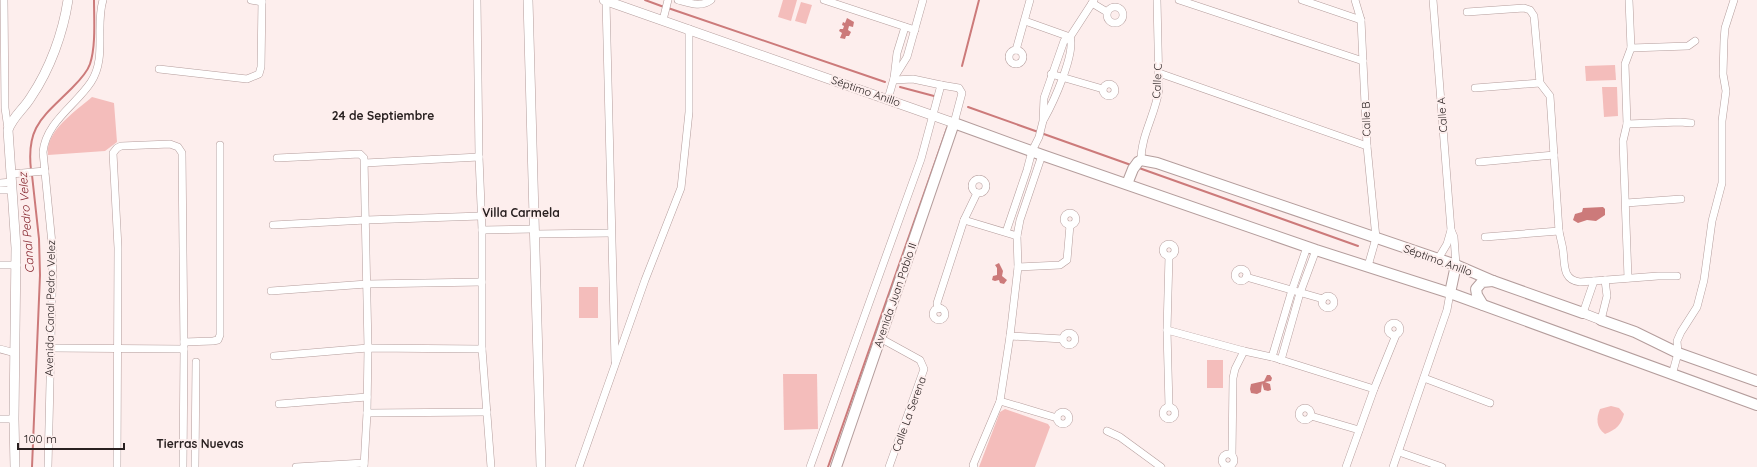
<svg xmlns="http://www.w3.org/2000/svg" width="1757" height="467" viewBox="0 0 1757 467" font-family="Quicksand,sans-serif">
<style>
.green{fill:#f4bdbb}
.water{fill:#cc7a7a}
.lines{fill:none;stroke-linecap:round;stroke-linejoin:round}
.stream{stroke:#cc7a7a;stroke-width:2}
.minor-casing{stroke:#b49d9c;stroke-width:8}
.tertiary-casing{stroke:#b49d9c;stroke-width:10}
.secondary-casing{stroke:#b49d9c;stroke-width:12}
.minor{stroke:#fff;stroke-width:7}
.tertiary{stroke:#fff;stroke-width:9}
.secondary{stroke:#fff;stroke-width:10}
.labels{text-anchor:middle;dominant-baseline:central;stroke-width:4;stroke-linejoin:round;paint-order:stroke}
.street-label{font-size:11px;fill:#292020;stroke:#fdeeed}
.neighbourhood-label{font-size:12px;font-weight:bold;fill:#292020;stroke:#fdeeed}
.water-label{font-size:12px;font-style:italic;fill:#84222a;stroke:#fdeeed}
</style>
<rect width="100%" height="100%" fill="#fdeeed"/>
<g class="green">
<path d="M783,0H797L791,21L778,17Z"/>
<path d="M801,2L812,5L806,24L795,21Z"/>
<path d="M1615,65L1616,80L1586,81L1585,66Z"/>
<path d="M1602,87H1617L1618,116L1604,117Z"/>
<path d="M92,97L114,103L117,142L105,151L48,155C45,131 76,111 92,97Z"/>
<rect x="579" y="287" width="19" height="31"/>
<rect x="1207" y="360" width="16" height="28"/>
<path d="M783,374H817L818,429L784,430Z"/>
<path d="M1611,406L1619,408L1624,414C1621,425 1617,429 1605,434C1596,428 1596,418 1600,409Z"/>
<path d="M1005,409L1048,424L1050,427L1035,467H979L1000,412Z"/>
</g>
<g class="water">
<path d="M847,18L854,22L853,27L849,26L848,30L851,32L849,36H846L845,39L840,38L842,33L839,31L840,29H843L844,26L842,25L843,22L845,23Z"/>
<path d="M1603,207L1605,209V215L1596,221L1587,220L1578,223L1573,220L1575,214L1582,212L1583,208Z"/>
<path d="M999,263L1003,271L1002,276L1007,280L1004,284L1000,283L999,280L995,281L992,280L993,276L997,275V268L995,265Z"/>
<path d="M1267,375H1270L1272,378L1271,381L1265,382L1270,384L1271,390L1268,391L1264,390L1262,383L1261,392L1257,394L1251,393L1250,389L1251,384L1264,381Z"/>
</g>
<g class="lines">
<g class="stream">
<path d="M645,0L664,7"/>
<path d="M668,8L885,82"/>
<path d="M962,66L979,0"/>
<path d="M900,87L934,96"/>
<path d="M968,107L1131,165"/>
<path d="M1139,168L1358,246"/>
<path d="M31,170C26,126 43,117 72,88C79,81 87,73 90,64C96,46 94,19 94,0"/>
<path d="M32,175L39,239L40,275L32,467"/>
<path d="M828,467L947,128"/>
</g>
<g class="minor-casing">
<g id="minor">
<path d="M4,0L5,108L8,129"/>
<path d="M251,0L262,2"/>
<path d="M477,0L479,157L482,230V349L491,467"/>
<path d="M678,0C689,3 701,8 711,0"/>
<path d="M824,0L915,30"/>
<path d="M1179,0L1363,61"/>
<path d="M1302,0L1361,20"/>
<path d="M1355,0L1361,20L1367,146L1376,238L1368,266"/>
<path d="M1433,0L1451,230L1454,237L1456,265"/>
<path d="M606,1L615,361"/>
<path d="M1092,3L1107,12"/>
<circle cx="1115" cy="15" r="8"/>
<path d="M1467,12L1524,8L1530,10L1534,16L1540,83L1550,96L1559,231C1560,237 1562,243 1563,250C1565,264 1562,280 1580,282L1658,276H1677"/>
<path d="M663,20L668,0"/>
<path d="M1025,21L1070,37"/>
<path d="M1631,48L1688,46L1695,41"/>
<circle cx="1016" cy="57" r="7"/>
<path d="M1016,50L1030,0"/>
<path d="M159,69L247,79L259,74L261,67L262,0"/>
<path d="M1159,73L1367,146"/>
<path d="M1051,74L1103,89"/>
<path d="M894,78L897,53L905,27"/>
<circle cx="1109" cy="90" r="6"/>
<path d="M941,85L959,88L962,93L954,123"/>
<path d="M1475,88L1540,83"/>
<path d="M888,99L894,78L907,57L923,0"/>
<path d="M1044,119C1053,103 1076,53 1070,37"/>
<path d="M1627,124L1680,122L1691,123"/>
<path d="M277,158L360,154L364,158L368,348L367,413L364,467"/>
<path d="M1141,160C1141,135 1156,113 1159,89L1157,0"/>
<path d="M1479,162L1554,155"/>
<path d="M365,163L479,157"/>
<path d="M11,174L45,171"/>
<circle cx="979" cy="186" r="7"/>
<path d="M0,183L12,182"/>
<path d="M0,190H12"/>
<path d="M1626,203L1681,199"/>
<circle cx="1070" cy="219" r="6"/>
<path d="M964,220L1017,236"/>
<path d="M273,225L366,220L481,216"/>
<path d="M482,230L534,229"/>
<path d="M1006,232L1027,170L1032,151L1039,137L1043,121L1044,98L1064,41L1070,37L1094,0"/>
<path d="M535,234L611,233"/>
<path d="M1485,237L1559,231"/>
<circle cx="1169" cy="250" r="6"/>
<path d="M1438,259L1447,244L1451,230"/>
<path d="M0,265H17"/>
<path d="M1018,267L1060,265L1067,260L1070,225"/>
<circle cx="1241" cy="275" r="6"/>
<path d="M1246,277L1323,299"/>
<path d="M1628,278L1623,141L1627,124L1625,64L1631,48L1629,0"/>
<path d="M271,291L367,284L482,282"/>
<circle cx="1328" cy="302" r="6"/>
<circle cx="939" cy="314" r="6"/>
<path d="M938,309L937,303L964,220L977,193"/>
<path d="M1583,313L1594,281"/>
<path d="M1601,320L1607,296L1605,280"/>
<circle cx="1394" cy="329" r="6"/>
<path d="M1167,330L1244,351L1272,357L1374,389"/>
<circle cx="1069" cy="339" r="6"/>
<path d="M1010,336L1063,339"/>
<path d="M880,338L920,360L924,369L889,467"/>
<path d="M184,342L213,341L218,340L220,335V145"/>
<path d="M50,348L184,349"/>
<path d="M0,349L15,353"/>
<path d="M274,356L368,348L482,349"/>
<path d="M1272,357L1292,290L1307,247"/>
<path d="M1281,360L1300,293L1316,250"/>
<path d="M1672,375L1678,353L1677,341L1681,332L1697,307L1704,280L1712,221L1722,183V121L1726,91L1723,74L1724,40L1725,28L1734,0"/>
<path d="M1424,378L1490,403"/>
<path d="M1000,401L1057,418"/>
<path d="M279,404L367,397"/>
<path d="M1169,407L1167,330L1169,256"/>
<circle cx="1169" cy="413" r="6"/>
<circle cx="1305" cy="414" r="6"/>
<circle cx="1063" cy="418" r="6"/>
<path d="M367,413L487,412"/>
<path d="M1311,416L1359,430"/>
<path d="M0,419H14"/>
<path d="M1107,431L1120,437L1161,467"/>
<path d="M1399,452L1442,467"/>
<circle cx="1228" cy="460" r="6"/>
<path d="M1232,455L1233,378L1235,369L1244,351"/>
<path d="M48,467L53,254L43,152C46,122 76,105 91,82C107,58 95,26 103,0"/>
<path d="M117,467L118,248L113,153L117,148L121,146L170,144L178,147L182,153L184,349L183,467"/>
<path d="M195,467L196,362"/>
<path d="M296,467L364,463"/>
<path d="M579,467L645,280L681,188L689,112V29"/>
<path d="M810,467L921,159L941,85L913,79L894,80"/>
<path d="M974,467L973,465L1000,401L1010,336L1018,267L1017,236L1020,220L1042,155"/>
<path d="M1346,467L1374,389L1396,335"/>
<path d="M1393,467L1447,310L1450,293"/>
</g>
</g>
<g class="tertiary-casing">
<g id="tertiary">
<path d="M528,0L541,467"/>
<path d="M604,0L954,123"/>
<path d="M1583,313L1601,320"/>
<path d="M15,467L14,419L16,248L8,130C13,116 24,109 31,97C50,69 63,33 68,0"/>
</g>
</g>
<g class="secondary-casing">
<g id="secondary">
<path d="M1141,160L1157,163L1456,265L1493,281L1583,313"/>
<path d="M1127,184L1133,169L1138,162"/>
<path d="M1450,293L1456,265"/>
<path d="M1483,305L1477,295L1476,289L1482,282L1493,281"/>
<path d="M1601,320L1635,332L1678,353L1757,381"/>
<path d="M836,467L954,123L1042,155L1316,250L1450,293L1757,405"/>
</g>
</g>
<use href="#minor" class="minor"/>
<use href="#tertiary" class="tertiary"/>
<use href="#secondary" class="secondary"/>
</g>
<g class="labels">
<g class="street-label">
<text transform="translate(1157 81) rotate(-87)">Calle C</text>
<text transform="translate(866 91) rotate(19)">Séptimo Anillo</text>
<text transform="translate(1442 115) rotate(-94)">Calle A</text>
<text transform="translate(1366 119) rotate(-92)">Calle B</text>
<text transform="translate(1438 260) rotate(20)">Séptimo Anillo</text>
<text transform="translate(895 295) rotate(-71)">Avenida Juan Pablo II</text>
<text transform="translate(50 308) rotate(-89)">Avenida Canal Pedro Velez</text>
<text transform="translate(909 414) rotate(-70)">Calle La Serena</text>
</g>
<g class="neighbourhood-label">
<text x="383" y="115">24 de Septiembre</text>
<text x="521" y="212">Villa Carmela</text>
<text x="200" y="443">Tierras Nuevas</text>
</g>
<g class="water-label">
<text transform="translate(26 223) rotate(-94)">Canal Pedro Velez</text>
</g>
</g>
<path d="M18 443v6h106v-6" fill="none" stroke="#292020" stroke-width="2"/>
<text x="24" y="443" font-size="12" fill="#292020" stroke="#fdeeed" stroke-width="3" paint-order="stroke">100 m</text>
</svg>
